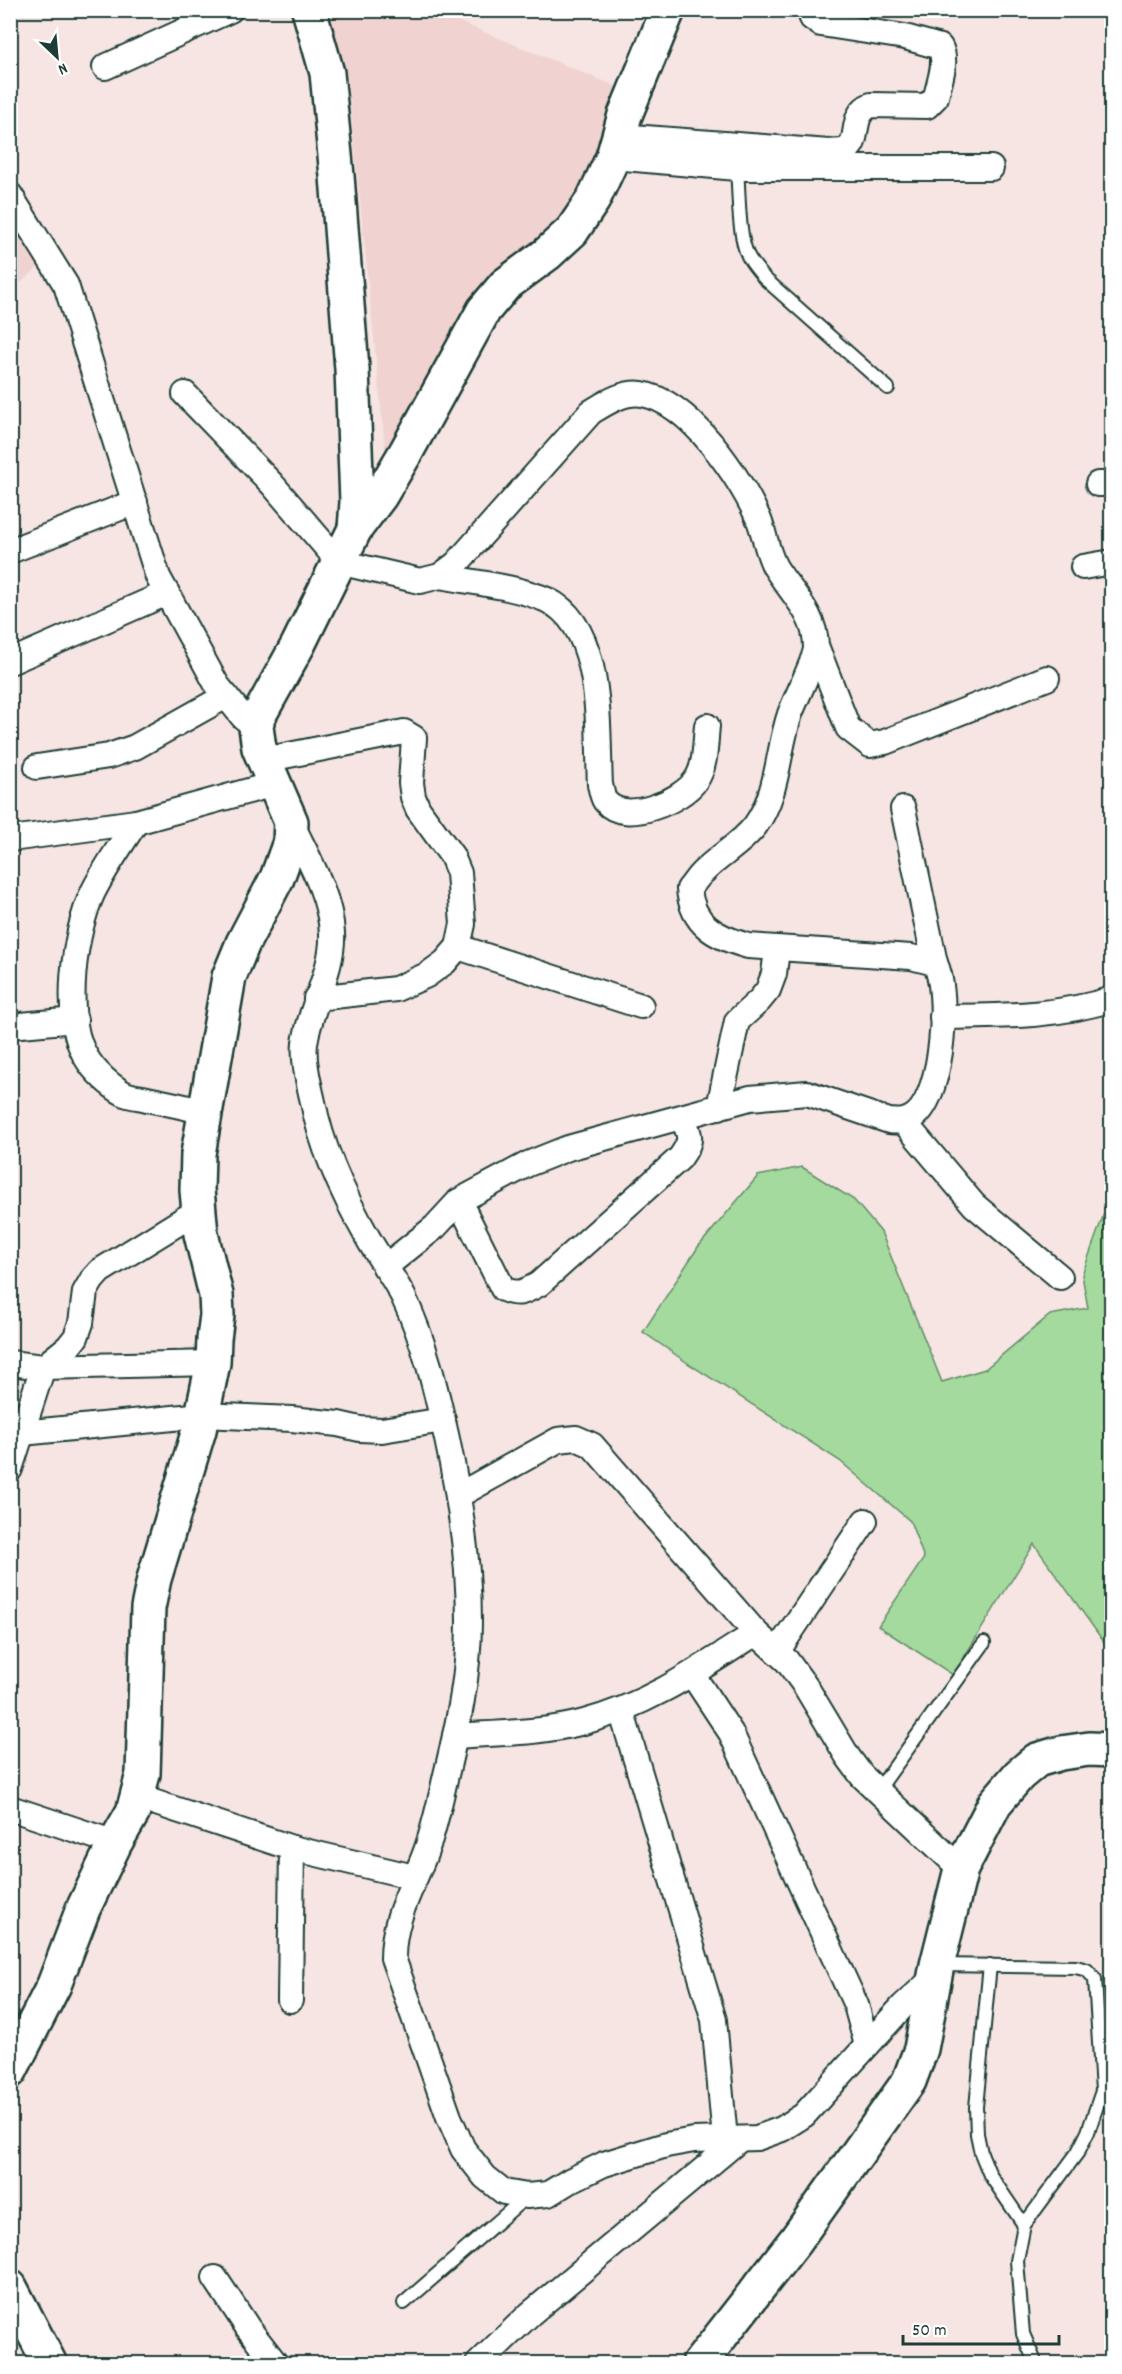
<svg xmlns="http://www.w3.org/2000/svg" width="1122" height="2374" viewBox="0 0 1122 2374" font-family="Dekko,sans-serif">
<style>
.built{fill:#f0d3d0}
.green{fill:#a4da9d;stroke:#628c68;stroke-width:1.5}
.lines{fill:none;stroke-linecap:round;stroke-linejoin:round}
.lane-casing{stroke:#1f3d34;stroke-width:16}
.street-casing{stroke:#1f3d34;stroke-width:28}
.secondary-casing{stroke:#1f3d34;stroke-width:38}
.lane{stroke:#fff;stroke-width:12}
.street{stroke:#fff;stroke-width:24}
.secondary{stroke:#fff;stroke-width:33}
</style>
<rect width="100%" height="100%" fill="#f6e5e3"/>
<filter id="ink" filterUnits="userSpaceOnUse"><feTurbulence type="fractalNoise" baseFrequency=".0167" numOctaves="2"/><feDisplacementMap in="SourceGraphic" scale="12" xChannelSelector="R" yChannelSelector="G"/><feConvolveMatrix kernelMatrix="1 2 1 2 8 2 1 2 1" color-interpolation-filters="sRGB"/></filter>
<g filter="url(#ink)">
<g class="built">
<path d="M327,11H433L623,89L567,224L387,467L347,74Z"/>
<path d="M10,222L40,266L11,291H10Z"/>
</g>
<path class="green" d="M802,1167L854,1200L881,1232L942,1382L985,1369L1050,1315L1088,1308L1082,1275L1111,1194V1652L1034,1544L953,1675L878,1626L924,1558L910,1521L840,1461L689,1364L643,1332L698,1247L758,1176Z"/>
<g class="lines">
<g class="lane-casing">
<g id="lane">
<path d="M737,168C739,190 738,237 748,256C752,264 759,271 764,278L888,388"/>
<path d="M878,1790L984,1643"/>
<path d="M939,1965L1076,1967L1087,1970L1095,1979L1102,2091L1088,2132L1078,2152L1024,2225L1017,2261L1023,2334L1036,2364"/>
<path d="M990,1965L976,2107L977,2134L981,2153L990,2175L1024,2225"/>
<path d="M404,2303L526,2197"/>
</g>
</g>
<g class="street-casing">
<g id="street">
<path d="M105,67L230,10"/>
<path d="M619,136L829,152C834,151 841,152 845,150C862,144 848,114 871,105L927,106L936,97C939,82 948,61 940,47L905,37L821,24L812,18L809,10"/>
<path d="M613,157L737,168H991"/>
<path d="M10,195L66,285L158,577L217,685L243,717L256,727"/>
<path d="M185,394L272,484L339,562L420,581L440,576L456,564L591,412C606,403 624,391 642,394C690,402 741,478 759,520C765,535 767,553 775,567C791,593 816,614 816,647C816,658 795,700 790,714C777,752 779,793 755,826C741,844 720,855 704,871C698,876 694,883 689,889C692,925 716,937 748,946L911,957L935,963C950,993 943,1092 916,1115C908,1122 899,1122 889,1121L807,1093L750,1098L568,1148L528,1164L459,1201L435,1227L385,1267"/>
<path d="M1098,484H1112"/>
<path d="M10,551L135,502"/>
<path d="M1083,567L1112,562"/>
<path d="M440,576C475,583 514,586 547,600C605,627 597,731 600,785C602,791 602,798 606,802C625,825 682,801 696,780C706,766 705,744 707,726"/>
<path d="M817,648L848,728L870,745L885,742L1047,678"/>
<path d="M10,662L167,593"/>
<path d="M264,760L404,732L414,738L411,783L413,797L418,809L452,856L459,873L463,924L458,947L445,962L427,975L396,989L316,998"/>
<path d="M37,767L109,756L135,747L226,696"/>
<path d="M903,809L935,963"/>
<path d="M136,822C121,845 105,868 93,892C74,932 62,1017 86,1057C94,1071 110,1086 125,1094C132,1097 140,1097 147,1099C167,1103 186,1107 205,1112"/>
<path d="M291,822C307,857 330,894 332,933C334,969 310,1007 305,1043C303,1062 309,1084 313,1102C322,1150 345,1198 369,1240C380,1259 393,1277 403,1296C425,1342 436,1390 447,1439C460,1499 469,1561 469,1622C469,1675 458,1725 446,1775C440,1801 435,1826 426,1851C413,1887 393,1917 393,1958L449,2117L463,2149L485,2177L504,2192L527,2196L548,2194L571,2180L604,2164L666,2145L694,2140L757,2138L782,2129L804,2115L903,2006L935,1977"/>
<path d="M11,839L136,822L274,784"/>
<path d="M458,947L641,1006"/>
<path d="M942,1017C1000,1016 1056,1017 1112,999"/>
<path d="M10,1026L75,1020"/>
<path d="M719,1107L737,1021L759,1001L768,990L774,974L777,949"/>
<path d="M904,1122L974,1205L1060,1277"/>
<path d="M459,1201L503,1289C519,1296 524,1292 539,1284L680,1158C693,1140 691,1136 682,1118"/>
<path d="M10,1363L43,1367L213,1363"/>
<path d="M22,1433L203,1415L292,1419L338,1424L360,1429L382,1430L443,1420"/>
<path d="M10,1469L43,1367L68,1347L76,1337L81,1323L85,1292L92,1280L100,1271L199,1210"/>
<path d="M459,1495L558,1440L576,1438L592,1445L756,1633L787,1661L806,1687L848,1757L862,1776L961,1869"/>
<path d="M777,1652L865,1521"/>
<path d="M692,1674L731,1733L856,2005L867,2045"/>
<path d="M621,1710L714,2020L725,2139"/>
<path d="M455,1736C498,1733 543,1733 584,1722C648,1705 701,1668 756,1633"/>
<path d="M138,1797L292,1848L414,1877"/>
<path d="M10,1808L115,1843"/>
<path d="M290,2000L292,1848"/>
<path d="M215,2278L248,2328L276,2364"/>
<path d="M478,2364L530,2314L740,2139"/>
</g>
</g>
<g class="secondary-casing">
<g id="secondary">
<path d="M309,10L327,73L337,176L352,369L357,502L355,529"/>
<path d="M10,2071L54,1985L83,1909L115,1843L133,1812L143,1774L148,1608L154,1579L199,1430L213,1363L214,1339L217,1315L216,1295L201,1234L197,1190L198,1154L229,977L243,943L277,878L290,842L291,822L259,748L256,727L258,717L298,645L355,529L380,496L406,452L484,310L505,285L547,254L572,231L593,200L613,157L625,115L668,10"/>
<path d="M10,2287L50,2364"/>
<path d="M699,2364L795,2241L909,2081L921,2049L937,1965L961,1869L995,1803L1019,1775L1037,1760L1061,1753L1089,1749L1112,1750"/>
</g>
</g>
<use href="#lane" class="lane"/>
<use href="#street" class="street"/>
<use href="#secondary" class="secondary"/>
</g>
</g>
<rect width="1122" height="2374" fill="none" stroke="#fff" stroke-width="36"/>
<rect x="18" y="18" width="1086" height="2338" fill="none" stroke="#1f3d34" stroke-width="2" filter="url(#ink)"/>
<g transform="translate(57 57) rotate(154)" stroke="#ffffff" stroke-width="4.5" paint-order="stroke">
<path d="M0-4.5L10 22L0 15L-10 22Z" fill="#1f3d34"/>
<text y="-9" font-size="16" font-weight="bold" text-anchor="middle" fill="#1f3d34">N</text>
</g>
<path d="M903 2335v9h156v-9" fill="none" stroke="#1f3d34" stroke-width="3"/>
<text x="912" y="2335" font-size="18" fill="#1f3d34" stroke="#ffffff" stroke-width="4.5" paint-order="stroke">50 m</text>
</svg>
